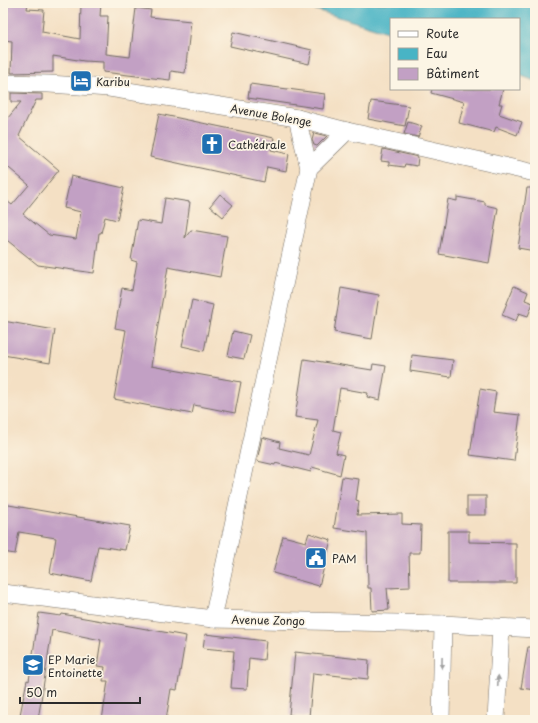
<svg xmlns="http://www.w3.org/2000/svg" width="538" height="723" viewBox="0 0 538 723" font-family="'Playpen Sans',sans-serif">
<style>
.water{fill:#48b4c5;stroke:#3a7078}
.building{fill:#c2a0c4}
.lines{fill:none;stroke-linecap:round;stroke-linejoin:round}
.minor-casing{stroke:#716a61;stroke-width:18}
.minor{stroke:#fff;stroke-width:17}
.oneway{fill:#a0a0a0}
.labels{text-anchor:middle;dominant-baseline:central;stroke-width:3.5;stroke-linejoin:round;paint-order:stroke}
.poi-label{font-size:11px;fill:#2b2b2b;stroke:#fcf5e5;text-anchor:start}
.street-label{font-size:11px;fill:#2b2b2b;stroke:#fcf5e5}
</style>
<rect width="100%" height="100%" fill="#fcf5e5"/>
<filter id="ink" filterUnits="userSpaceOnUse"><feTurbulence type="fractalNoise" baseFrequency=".025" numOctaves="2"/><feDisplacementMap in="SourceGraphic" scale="8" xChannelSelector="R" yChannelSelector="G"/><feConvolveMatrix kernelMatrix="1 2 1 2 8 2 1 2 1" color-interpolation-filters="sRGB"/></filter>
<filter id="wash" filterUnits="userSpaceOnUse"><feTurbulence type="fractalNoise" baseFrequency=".012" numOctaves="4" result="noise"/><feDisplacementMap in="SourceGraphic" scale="16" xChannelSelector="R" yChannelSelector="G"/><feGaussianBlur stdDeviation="0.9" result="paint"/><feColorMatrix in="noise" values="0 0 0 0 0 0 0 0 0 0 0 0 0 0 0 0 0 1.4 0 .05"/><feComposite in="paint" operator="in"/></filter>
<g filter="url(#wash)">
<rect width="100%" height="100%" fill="#f4e0c4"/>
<path class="water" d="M293,3H535V81L519,75V19H391V33Z"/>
<g id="blocks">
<g class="building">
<path d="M3,3H28L27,9L44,10L42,32L80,39L81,3H101L100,16H108L106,54L130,57L136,8L151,10L150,17L191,21L185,73L171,71L170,80L103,72V62L84,61L53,56V72L11,73L12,41L3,40Z"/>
<path d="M233,32L312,50L309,64L230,46Z"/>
<path d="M250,84L325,94L323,109L248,98Z"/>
<path d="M432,89H503L499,104H502L499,114L522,122L517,135L496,127L494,132L459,123L464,102L431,93Z"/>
<path d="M11,93L42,94V100H36L19,136L59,170L23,214L49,235L76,239L81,212L64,208L71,176L124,188L117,220L105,217L101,233H99L94,273L38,265L3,237V198L12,205L29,185L3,163V124L21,102H11Z"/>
<path d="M371,101L409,106L405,126L368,119Z"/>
<path d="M159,114L274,138L271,150L289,154L286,171L267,167L264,182L150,157Z"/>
<path d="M408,122L422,126L418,137L404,134Z"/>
<path d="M314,133L327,136L317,146L314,145L312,140Z"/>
<path d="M383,149L418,157L417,166L405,164L404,167L389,165V162L381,161Z"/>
<path d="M527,188H535V251L518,248Z"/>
<path d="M220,194L233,205L223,217L210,206Z"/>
<path d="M457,197L485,202V205L498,208L489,263L439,254L448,199L457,201Z"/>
<path d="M165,198L190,202L185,238L191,230L227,236L220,277L168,267L151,366L241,382L235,413L194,405L192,414L114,399L126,330L115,328L122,288L132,290L137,262L131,260L138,220L161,224Z"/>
<path d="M514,286L528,292L525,300L533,303L528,316L519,313L516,321L502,315Z"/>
<path d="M341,288L379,295L372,339L334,332Z"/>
<path d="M192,300L213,305L204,351L182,346Z"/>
<path d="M3,321L55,330L50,363L3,355Z"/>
<path d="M233,331L250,335L244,359L228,356Z"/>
<path d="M412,355L453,360L451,377L410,371Z"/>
<path d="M304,359L372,370L373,364L386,366L380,400L367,397L368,393L340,388L333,430L341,432L336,453L344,455L340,475L312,467L311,472L275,463V465L257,461L262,437L280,442L279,448L309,455L318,420L295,417Z"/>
<path d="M480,389L496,392L493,412L520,415L514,461L470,455Z"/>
<path d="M342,477L359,479L356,500L359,501L357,515L402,514V524L421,525L420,553H409L410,587L387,588L389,610L372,611L371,588H368L367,533L334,528Z"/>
<rect x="467" y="496" width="19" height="19"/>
<path d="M3,504L130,526L125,550L98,546L91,581L50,573L56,538L19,532L15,554L3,552Z"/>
<path d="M448,531H469V542L516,543V583H448Z"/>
<path d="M309,533L331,540L319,586L273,573L283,536L306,542Z"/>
<path d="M39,613L61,616L62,614L186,636L177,690L171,689L166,720H102L108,681H103L105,667L97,666L101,640L52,630L38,720H19L27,680L29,681Z"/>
<path d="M205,634L266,641L264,660L249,658L247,689L231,688L234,651L203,648Z"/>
<path d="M528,647H535V690L521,688Z"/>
<path d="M295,652L369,660L368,679L313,673L309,717L289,715Z"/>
</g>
</g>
</g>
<g filter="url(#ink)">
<use href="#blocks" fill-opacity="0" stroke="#716a61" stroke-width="1"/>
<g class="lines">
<g class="minor-casing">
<g id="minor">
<path d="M3,83L49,84L109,88L297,118L347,131L535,173"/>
<path d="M297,118L309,168"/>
<path d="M3,593L213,619L443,624L535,629"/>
<path d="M213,619L309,168L347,131"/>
<path d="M441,720L443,624"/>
<path d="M496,720L501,628"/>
</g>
</g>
<use href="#minor" class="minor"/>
</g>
<defs><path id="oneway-solid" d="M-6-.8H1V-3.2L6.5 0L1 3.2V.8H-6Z"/></defs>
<g class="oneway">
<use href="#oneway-solid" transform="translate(442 663) rotate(91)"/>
<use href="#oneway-solid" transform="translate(498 681) rotate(-87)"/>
</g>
</g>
<defs>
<g id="hotel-square" transform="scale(1.15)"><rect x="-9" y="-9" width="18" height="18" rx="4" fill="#1f6fb2" stroke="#fcf5e5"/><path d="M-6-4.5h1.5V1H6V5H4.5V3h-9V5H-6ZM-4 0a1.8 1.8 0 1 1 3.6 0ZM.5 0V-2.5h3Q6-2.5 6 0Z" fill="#fff"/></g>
<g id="church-square" transform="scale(1.15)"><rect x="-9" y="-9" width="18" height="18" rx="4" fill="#1f6fb2" stroke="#fcf5e5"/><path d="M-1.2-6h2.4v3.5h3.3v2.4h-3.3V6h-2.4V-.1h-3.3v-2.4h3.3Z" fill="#fff"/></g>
<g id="civic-square" transform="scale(1.15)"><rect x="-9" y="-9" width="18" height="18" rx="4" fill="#1f6fb2" stroke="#fcf5e5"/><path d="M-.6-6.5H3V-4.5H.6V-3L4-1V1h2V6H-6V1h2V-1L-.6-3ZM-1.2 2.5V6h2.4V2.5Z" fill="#fff"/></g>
<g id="school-square" transform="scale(1.15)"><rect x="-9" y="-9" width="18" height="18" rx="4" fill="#1f6fb2" stroke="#fcf5e5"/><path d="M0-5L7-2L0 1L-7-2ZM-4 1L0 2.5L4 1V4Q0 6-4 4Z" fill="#fff"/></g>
</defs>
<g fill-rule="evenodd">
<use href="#hotel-square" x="81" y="81"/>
<use href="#church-square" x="212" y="144"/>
<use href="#civic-square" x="316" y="558"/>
<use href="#school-square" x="33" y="665"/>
</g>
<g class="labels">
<g class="poi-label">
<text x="96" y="81">Karibu</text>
<text x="228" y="144">Cathédrale</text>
<text x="332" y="558">PAM</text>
<text x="48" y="659">EP Marie<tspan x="48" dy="13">Entoinette</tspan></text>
</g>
<g class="street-label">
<text transform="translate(271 115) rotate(10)">Avenue Bolenge</text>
<text transform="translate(268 620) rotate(1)">Avenue Zongo</text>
</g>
</g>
<rect width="538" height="723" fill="none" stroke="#fcf5e5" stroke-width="16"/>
<rect x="390" y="18" width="130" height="72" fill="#fcf5e5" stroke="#a8a49b"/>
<rect x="398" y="31" width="20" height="6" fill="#ffffff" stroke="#a8a49b"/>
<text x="426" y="38" font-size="12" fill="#2b2b2b">Route</text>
<rect x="398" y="48" width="20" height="12" fill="#48b4c5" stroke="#a8a49b"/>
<text x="426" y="58" font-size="12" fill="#2b2b2b">Eau</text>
<rect x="398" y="68" width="20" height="12" fill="#c2a0c4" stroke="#a8a49b"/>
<text x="426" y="78" font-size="12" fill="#2b2b2b">Bâtiment</text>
<path d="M20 697v6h120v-6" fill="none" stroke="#2b2b2b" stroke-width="2"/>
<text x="26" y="697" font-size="12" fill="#2b2b2b" stroke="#fcf5e5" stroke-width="3" paint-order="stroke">50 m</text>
</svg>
